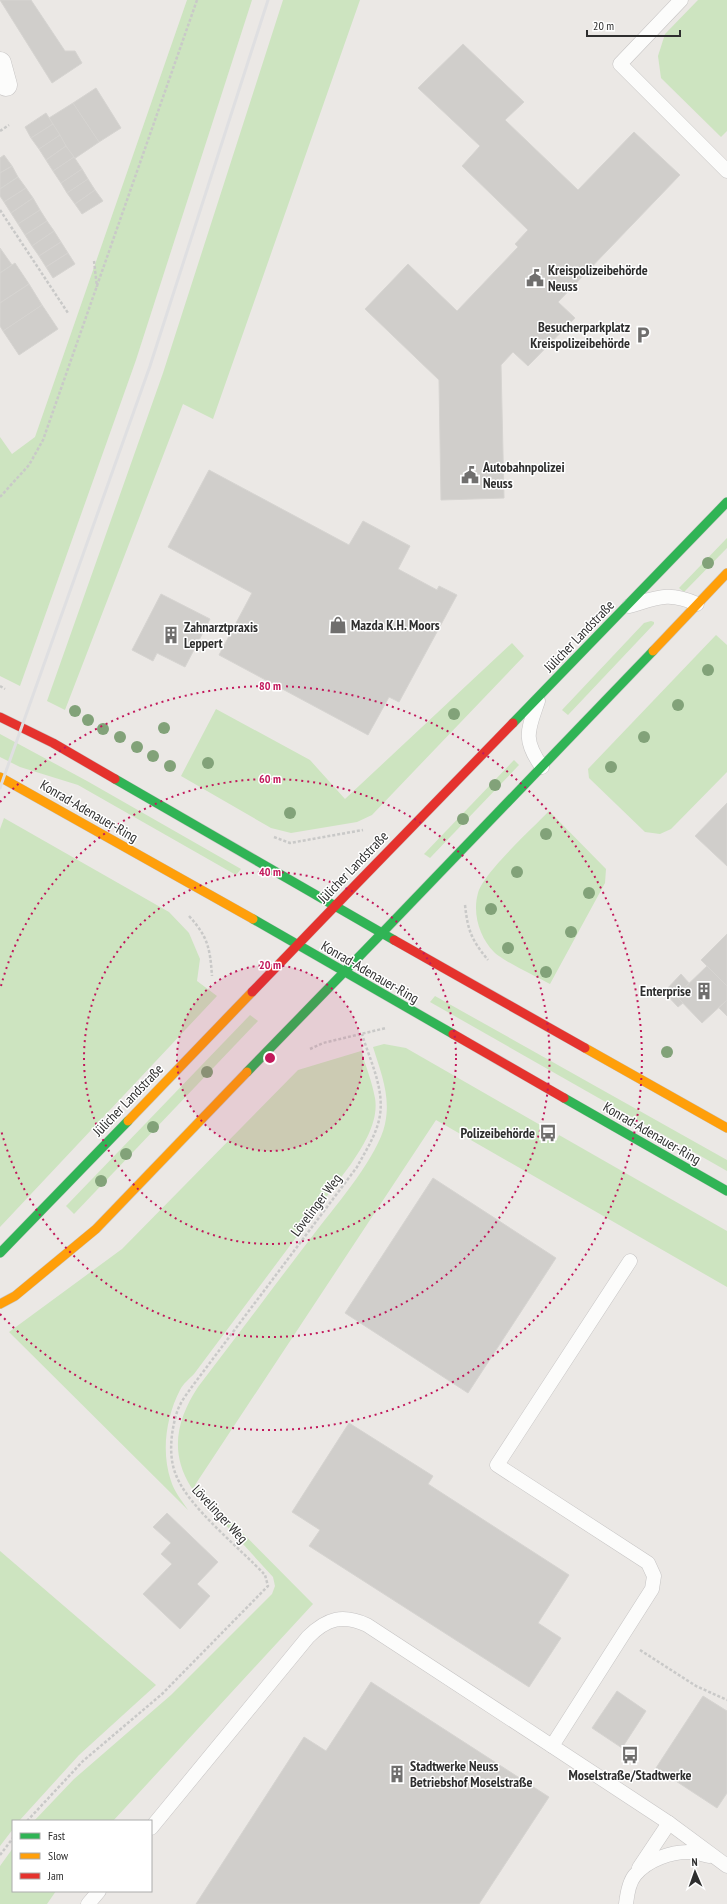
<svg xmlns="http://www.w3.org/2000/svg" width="727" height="1904" viewBox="0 0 727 1904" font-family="'PT Sans Narrow',sans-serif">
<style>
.green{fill:#cde4c0}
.building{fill:#d0cecb;stroke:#d6d4d1}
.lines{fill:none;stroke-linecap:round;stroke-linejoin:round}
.lane-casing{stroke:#c6c4c4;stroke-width:15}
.street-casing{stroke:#c6c4c4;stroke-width:23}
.fast-casing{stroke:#c6c4c4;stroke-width:10}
.slow-casing{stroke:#c6c4c4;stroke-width:10}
.jam-casing{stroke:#c6c4c4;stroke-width:10}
.path{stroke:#c9c9c8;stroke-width:2.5;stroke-dasharray:3 2;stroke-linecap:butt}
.lane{stroke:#fcfcfb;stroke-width:14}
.street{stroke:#fcfcfb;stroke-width:22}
.fast{stroke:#30b455;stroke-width:9}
.slow{stroke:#ff9f0a;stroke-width:9}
.jam{stroke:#e5322d;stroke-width:9}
.rail{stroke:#dfdfe1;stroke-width:3}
.tree{fill:#82a279}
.ring{fill:none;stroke:#c2185b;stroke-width:2;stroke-dasharray:2 4}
.labels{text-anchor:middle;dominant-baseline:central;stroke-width:3;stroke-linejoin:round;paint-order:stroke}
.poi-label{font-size:14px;font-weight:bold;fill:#2e2e2e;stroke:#fff;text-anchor:start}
.street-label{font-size:14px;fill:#2e2e2e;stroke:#fff}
.centre{fill:#c2185b;stroke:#fff;stroke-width:2}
.ring-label{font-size:12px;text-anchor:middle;font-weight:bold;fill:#c2185b;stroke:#fff;stroke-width:3;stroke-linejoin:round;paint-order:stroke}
</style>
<rect width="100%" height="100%" fill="#ebe8e5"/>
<g class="green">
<path d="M187,0H252L136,360L20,686L0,676V437L12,454L35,437Z"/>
<path d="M283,0H360L213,419L183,404L65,710L47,701L163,373Z"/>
<path d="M698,0H727V131L721,137L661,78L658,56L665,34Z"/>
<path d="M727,538V548L684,592L679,588Z"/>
<path d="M651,621L654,622V624L568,715L562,710L644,623Z"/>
<path d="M716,635L727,645V772L671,829L660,834L645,832L589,778L588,769Z"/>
<path d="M512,643L524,656L372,815L357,822L291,833L271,828L181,776L216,709L310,760L345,799Z"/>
<path d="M0,734L87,781L241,869L236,875L78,785L20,767L0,757Z"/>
<path d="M514,760L519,765L430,858L424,854Z"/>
<path d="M549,811L606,869L605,883L550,984C537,977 503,961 494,952C480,938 472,914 478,893C484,872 532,829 549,811Z"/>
<path d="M4,818L169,912L189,933L200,959L197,981L217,996L0,1227V829Z"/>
<path d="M435,996L727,1160V1171L430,1002Z"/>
<path d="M250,1015L258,1021L74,1214L66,1206Z"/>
<path d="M384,1044L406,1048L542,1126L539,1132L556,1141L559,1135L727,1231V1287L436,1120L195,1485L313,1604L113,1821H34L74,1779L171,1695L272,1594L275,1586L273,1577L191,1487C169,1452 177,1419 198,1387C238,1335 277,1282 317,1230C338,1203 378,1156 385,1124C391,1096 381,1073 373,1047Z"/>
<path d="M361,1051C366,1066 372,1082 375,1098C379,1122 363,1146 351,1164L194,1374C189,1379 183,1384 180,1390C166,1417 161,1452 171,1481C174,1491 182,1501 188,1510L9,1332L122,1249L298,1070Z"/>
<path d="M0,1551L156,1685L79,1755L19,1821H13V1829L0,1846Z"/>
<path d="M13,1848V1891H56L47,1904H0V1866Z"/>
</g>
<g class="building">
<path d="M0,0H31L65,51H75L82,63L52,83Z"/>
<path d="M463,44L524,102L505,120L578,190L634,132L680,175L558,302L575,318L528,366L513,352L501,365L504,498L441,500L439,380L365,309L408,264L457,311L518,247L515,244L528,230L462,166L480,146L418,88Z"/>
<path d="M96,88L121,128L99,142L73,103Z"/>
<path d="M73,103L99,142L74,159L49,118Z"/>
<path d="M46,113L53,124L31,138L25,127Z"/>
<path d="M53,124L60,135L39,149L31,138Z"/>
<path d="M60,135L66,146L46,160L39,149Z"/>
<path d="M66,146L74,157L53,171L46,160Z"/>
<path d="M4,155L12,166L0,173V158Z"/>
<path d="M74,157L82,169L61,183L53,171Z"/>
<path d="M12,166L18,177L0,189V173Z"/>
<path d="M82,169L88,179L67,193L61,183Z"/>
<path d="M18,177L26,188L4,202L0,196V189Z"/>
<path d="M88,179L95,190L75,204L67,193Z"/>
<path d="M26,188L33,198L11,213L4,202Z"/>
<path d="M95,190L103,201L82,214L75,204Z"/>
<path d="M33,198L40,210L18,224L11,213Z"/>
<path d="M40,210L47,221L25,235L18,224Z"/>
<path d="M47,221L54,231L32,246L25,235Z"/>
<path d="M54,231L61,242L39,256L32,246Z"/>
<path d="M61,242L68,253L46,267L39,256Z"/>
<path d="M0,248L12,265L0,273Z"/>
<path d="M68,253L75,264L53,278L46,267Z"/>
<path d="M15,263L29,284L0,303V273Z"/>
<path d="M29,284L42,305L3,331L0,326V303Z"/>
<path d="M42,305L58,329L19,355L3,331Z"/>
<path d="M209,470L349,545L363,521L410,546L398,569L437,590L439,586L457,595L399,702L389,697L368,735L219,655L252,593L168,547Z"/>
<path d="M161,594L210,619L185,667L157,653L153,661L132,650Z"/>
<path d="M727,803V866L695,836Z"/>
<path d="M727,934V986L701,960Z"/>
<path d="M707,966L727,986V1000L702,1023L676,996Z"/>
<path d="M681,974L689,983L676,996L683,1003L678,1007L664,992Z"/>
<path d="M727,1000V1016L719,1008Z"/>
<path d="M433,1178L556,1258L468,1393L345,1313Z"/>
<path d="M349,1423L433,1476L428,1484L569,1575L538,1623L561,1638L529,1687L309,1546L320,1530L292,1512Z"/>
<path d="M167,1513L218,1562L197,1584L210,1596L180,1629L143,1594L172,1564L161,1554L171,1543L153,1527Z"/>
<path d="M371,1682L549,1797L479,1904H196L304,1737L326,1751Z"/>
<path d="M617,1691L646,1711L622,1748L592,1728Z"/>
<path d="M703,1696L727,1711V1793L717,1808L656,1768Z"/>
</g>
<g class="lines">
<g class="lane-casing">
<g id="lane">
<path d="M681,0L620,64L727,171"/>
<path d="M629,606C657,598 668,591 697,604"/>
<path d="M538,701C528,730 522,739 542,767"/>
<path d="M630,1261L497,1465L648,1563L654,1576L652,1589L552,1746L669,1823L727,1866"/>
<path d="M151,1828L308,1637C327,1618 343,1614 367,1625L552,1746"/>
<path d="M639,1868L669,1823"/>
<path d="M88,1904L99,1891"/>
<path d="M626,1904C627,1895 629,1882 635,1875C647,1860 672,1851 691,1852C697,1852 704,1855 709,1856"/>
</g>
</g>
<g class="street-casing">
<path id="street" d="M0,63L6,85"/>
</g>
<g class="fast-casing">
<g id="fast">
<path d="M513,723L727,502"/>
<path d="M115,779L394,940"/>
<path d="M253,919L453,1034"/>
<path d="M382,933L653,651"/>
<path d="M247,1072L382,933"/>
<path d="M564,1098L727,1191"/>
<path d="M0,1253L128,1121"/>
</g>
</g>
<g class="slow-casing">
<g id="slow">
<path d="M653,651L727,573"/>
<path d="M0,777L253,919"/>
<path d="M585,1048L727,1128"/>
<path d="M128,1121L252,992"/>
<path d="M0,1304L15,1296L96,1229L247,1072"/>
</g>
</g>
<g class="jam-casing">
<g id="jam">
<path d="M0,717L53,743L115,779"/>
<path d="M336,905L513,723"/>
<path d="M394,940L585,1048"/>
<path d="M252,992L336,905"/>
<path d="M453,1034L564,1098"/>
</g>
</g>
<g class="path">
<path d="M0,131L9,125"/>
<path d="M0,210L68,313"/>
<path d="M94,261L97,287"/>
<path d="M0,497L29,465L43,440L197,0"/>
<path d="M0,686L5,689"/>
<path d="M274,837L290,843L363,830"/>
<path d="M465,905C468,931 471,939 488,960"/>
<path d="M189,916C208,937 210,948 212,976"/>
<path d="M310,1049L323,1043L386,1028"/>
<path d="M640,1650L696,1686L727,1700"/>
<path d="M27,1821L83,1761L162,1694L268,1586L265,1575C241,1549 188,1507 176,1475C168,1456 171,1431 177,1412C180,1403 186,1395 191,1388L357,1167C365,1152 375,1137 379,1120C386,1091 370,1061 362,1034"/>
<path d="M0,1855L13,1838"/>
</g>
<use href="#lane" class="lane"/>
<use href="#street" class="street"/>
<use href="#fast" class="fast"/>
<use href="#slow" class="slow"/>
<use href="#jam" class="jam"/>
<path class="rail" d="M0,788L150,366L268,0"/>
</g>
<g class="tree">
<circle cx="708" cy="563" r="6"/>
<circle cx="708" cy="670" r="6"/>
<circle cx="678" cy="705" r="6"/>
<circle cx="75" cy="711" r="6"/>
<circle cx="454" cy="714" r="6"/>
<circle cx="88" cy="720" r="6"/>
<circle cx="164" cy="728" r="6"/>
<circle cx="103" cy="729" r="6"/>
<circle cx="120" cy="737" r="6"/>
<circle cx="644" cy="737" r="6"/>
<circle cx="137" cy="747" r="6"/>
<circle cx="153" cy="756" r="6"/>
<circle cx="208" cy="763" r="6"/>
<circle cx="170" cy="766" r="6"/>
<circle cx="611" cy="767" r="6"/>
<circle cx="495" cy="785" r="6"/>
<circle cx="290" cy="813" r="6"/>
<circle cx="463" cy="819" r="6"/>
<circle cx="546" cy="834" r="6"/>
<circle cx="517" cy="872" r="6"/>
<circle cx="589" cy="893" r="6"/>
<circle cx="491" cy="909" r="6"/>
<circle cx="571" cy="932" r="6"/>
<circle cx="508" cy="948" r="6"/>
<circle cx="546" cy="972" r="6"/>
<circle cx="667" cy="1052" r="6"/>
<circle cx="207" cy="1072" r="6"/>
<circle cx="153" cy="1127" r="6"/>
<circle cx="126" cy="1154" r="6"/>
<circle cx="101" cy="1181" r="6"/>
</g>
<circle cx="270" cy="1058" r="93" fill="#c2185b" fill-opacity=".12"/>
<g class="ring">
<circle cx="270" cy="1058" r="93"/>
<circle cx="270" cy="1058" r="186"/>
<path d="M1 986A279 279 0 1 1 1 1130"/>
<path d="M0 802A372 372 0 1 1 0 1314"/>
</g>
<defs>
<g id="civic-bare" transform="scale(1.38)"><path d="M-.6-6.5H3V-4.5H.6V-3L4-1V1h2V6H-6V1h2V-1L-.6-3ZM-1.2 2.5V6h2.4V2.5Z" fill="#706f6e" stroke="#fff" stroke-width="2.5" paint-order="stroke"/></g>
<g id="parking-bare" transform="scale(1.38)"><path d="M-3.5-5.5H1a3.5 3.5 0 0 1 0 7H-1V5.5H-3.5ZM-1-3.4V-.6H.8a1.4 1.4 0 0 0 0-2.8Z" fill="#706f6e" stroke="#fff" stroke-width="2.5" paint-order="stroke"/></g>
<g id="shop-bare" transform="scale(1.38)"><path d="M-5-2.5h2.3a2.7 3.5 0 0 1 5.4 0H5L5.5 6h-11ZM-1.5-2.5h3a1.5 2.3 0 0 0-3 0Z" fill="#706f6e" stroke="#fff" stroke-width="2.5" paint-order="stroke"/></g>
<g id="building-bare" transform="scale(1.38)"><path d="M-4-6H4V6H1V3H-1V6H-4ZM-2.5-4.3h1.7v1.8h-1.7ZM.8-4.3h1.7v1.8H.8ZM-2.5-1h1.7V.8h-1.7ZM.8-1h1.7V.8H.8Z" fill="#706f6e" stroke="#fff" stroke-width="2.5" paint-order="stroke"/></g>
<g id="bus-bare" transform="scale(1.38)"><path d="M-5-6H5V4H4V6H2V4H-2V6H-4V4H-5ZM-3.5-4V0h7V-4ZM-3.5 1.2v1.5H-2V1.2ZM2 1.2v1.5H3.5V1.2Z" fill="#706f6e" stroke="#fff" stroke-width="2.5" paint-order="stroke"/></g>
</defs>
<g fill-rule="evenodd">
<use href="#civic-bare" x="535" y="278"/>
<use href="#parking-bare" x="643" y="335"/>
<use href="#civic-bare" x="470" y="475"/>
<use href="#shop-bare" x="338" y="625"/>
<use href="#building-bare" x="171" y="635"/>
<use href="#building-bare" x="704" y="991"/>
<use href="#bus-bare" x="548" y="1133"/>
<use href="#bus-bare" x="630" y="1755"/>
<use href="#building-bare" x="397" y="1774"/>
</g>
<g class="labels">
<g class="poi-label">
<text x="548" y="270">Kreispolizeibehörde<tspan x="548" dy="16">Neuss</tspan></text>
<text x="630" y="327" text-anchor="end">Besucherparkplatz<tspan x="630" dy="16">Kreispolizeibehörde</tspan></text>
<text x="483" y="467">Autobahnpolizei<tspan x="483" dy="16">Neuss</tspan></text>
<text x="351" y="625">Mazda K.H. Moors</text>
<text x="184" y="627">Zahnarztpraxis<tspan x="184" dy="16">Leppert</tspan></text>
<text x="691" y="991" text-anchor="end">Enterprise</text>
<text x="535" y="1133" text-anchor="end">Polizeibehörde</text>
<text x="410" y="1766">Stadtwerke Neuss<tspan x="410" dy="16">Betriebshof Moselstraße</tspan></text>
<text x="630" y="1775" text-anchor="middle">Moselstraße/Stadtwerke</text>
</g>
<g class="street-label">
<text transform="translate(579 636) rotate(-46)">Jülicher Landstraße</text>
<text transform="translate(89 811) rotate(30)">Konrad-Adenauer-Ring</text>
<text transform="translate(353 867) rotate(-46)">Jülicher Landstraße</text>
<text transform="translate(370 972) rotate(30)">Konrad-Adenauer-Ring</text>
<text transform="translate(128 1100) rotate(-46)">Jülicher Landstraße</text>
<text transform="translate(652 1133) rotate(30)">Konrad-Adenauer-Ring</text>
<text transform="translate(316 1205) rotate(-53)">Lövelinger Weg</text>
<text transform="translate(220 1514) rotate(47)">Lövelinger Weg</text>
</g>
</g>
<circle cx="270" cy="1058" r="6" class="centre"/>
<g class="ring-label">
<text x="270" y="690">80 m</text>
<text x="270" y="783">60 m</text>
<text x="270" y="876">40 m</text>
<text x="270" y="969">20 m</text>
</g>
<rect x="12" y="1820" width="140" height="72" fill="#ffffff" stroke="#ababab"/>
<rect x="20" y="1833" width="20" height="6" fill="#30b455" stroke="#ababab"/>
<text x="48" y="1840" font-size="12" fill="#2e2e2e">Fast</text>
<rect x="20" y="1853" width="20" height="6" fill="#ff9f0a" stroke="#ababab"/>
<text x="48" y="1860" font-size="12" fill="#2e2e2e">Slow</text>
<rect x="20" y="1873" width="20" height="6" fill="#e5322d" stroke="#ababab"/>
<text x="48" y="1880" font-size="12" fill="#2e2e2e">Jam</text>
<g transform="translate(695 1872) rotate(358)" stroke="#ffffff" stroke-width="3" paint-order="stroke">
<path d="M0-3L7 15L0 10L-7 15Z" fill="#2e2e2e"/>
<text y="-6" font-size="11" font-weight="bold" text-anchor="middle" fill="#2e2e2e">N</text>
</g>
<path d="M587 30v6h93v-6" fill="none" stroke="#2e2e2e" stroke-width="2"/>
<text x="593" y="30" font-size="12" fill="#2e2e2e" stroke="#ffffff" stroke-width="3" paint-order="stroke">20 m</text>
</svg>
